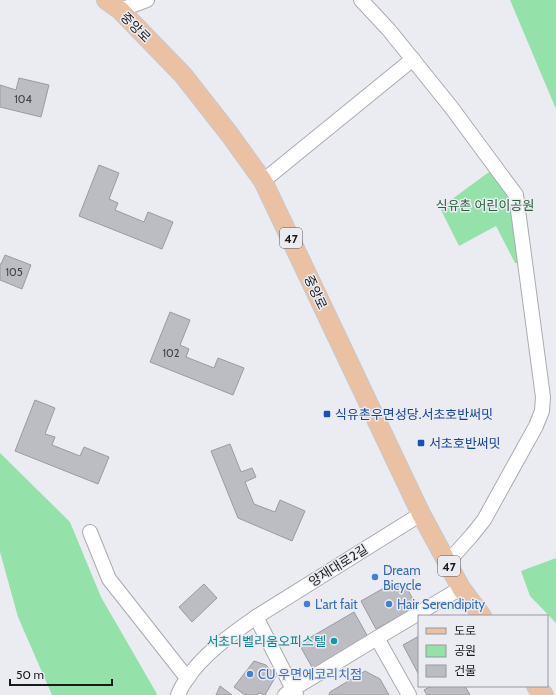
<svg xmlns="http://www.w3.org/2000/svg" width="556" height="695" viewBox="0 0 556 695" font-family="Cabin,'Noto Sans KR',sans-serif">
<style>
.green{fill:#94e1aa}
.building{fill:#bcbdc3;stroke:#9a9ba1}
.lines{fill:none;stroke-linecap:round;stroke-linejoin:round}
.minor-casing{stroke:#aaabb1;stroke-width:16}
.major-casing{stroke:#c8c8c9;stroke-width:20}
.minor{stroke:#fff;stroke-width:14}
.major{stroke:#ebc1a4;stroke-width:18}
.transit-dot{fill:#1a4fb4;stroke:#ebecf2;stroke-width:1.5}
.shop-dot{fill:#3f7fe0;stroke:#ebecf2;stroke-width:1.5}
.culture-dot{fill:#0f9aa8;stroke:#ebecf2;stroke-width:1.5}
.labels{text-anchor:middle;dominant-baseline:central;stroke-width:3;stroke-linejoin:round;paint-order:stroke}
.number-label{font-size:11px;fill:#424346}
.shield{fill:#ebecf2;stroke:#59595c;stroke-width:1}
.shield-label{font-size:12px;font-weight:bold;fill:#1a1a1c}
.street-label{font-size:13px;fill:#1a1a1c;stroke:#ebecf2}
.park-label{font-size:13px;fill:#26623b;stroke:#ebecf2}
.transit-label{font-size:13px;fill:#164399;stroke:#ebecf2;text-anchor:start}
.shop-label{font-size:13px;fill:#366cbe;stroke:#ebecf2;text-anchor:start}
.culture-label{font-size:13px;fill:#0d838f;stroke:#ebecf2;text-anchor:end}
</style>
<rect width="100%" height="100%" fill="#ebecf2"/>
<g class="green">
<path d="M510,0H556V109Z"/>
<path d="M493,169L502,180L511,204L522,263H515L496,226L459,246L440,208Z"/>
<path d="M0,453L70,522L101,597L157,694V695H52L18,617L0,552Z"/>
<path d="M556,558V623L530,596L521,571Z"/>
</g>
<g class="building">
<path d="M19,78L49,85L41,117L0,107V85L16,90Z"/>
<path d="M99,165L119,173L109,199L118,203L115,210L144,222L148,212L173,222L162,249L79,216Z"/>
<path d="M5,255L31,265L22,289L0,280V264H1Z"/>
<path d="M170,312L190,320L180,345L189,349L186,357L214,368L218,358L244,368L233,395L150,362Z"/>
<path d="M35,400L55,408L45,434L55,437L52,445L80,456L84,447L109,457L98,484L15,451Z"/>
<path d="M230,444L241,472L252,468L256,477L245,482L254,504L275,512L280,500L305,511L292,541L238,518L211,451Z"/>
<path d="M204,584L217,598L192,622L179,607Z"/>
<path d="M391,584L408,590L417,607L376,629L361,601Z"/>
<path d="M354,612L368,637L313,669L299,644Z"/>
<path d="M419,636V675L403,645Z"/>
<path d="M254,661L266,665L276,676L265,695L259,693L257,695H245L234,687Z"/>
<path d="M365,671L380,679L389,695H329L330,692Z"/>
<path d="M220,686L232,695H216Z"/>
<path d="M431,686H465L470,695H427L424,690Z"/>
</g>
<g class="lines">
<g class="minor-casing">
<g id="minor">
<path d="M361,0L389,30L451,107L516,195L543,397L542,411L536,426L484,520L472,535L447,563"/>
<path d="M120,10L147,0"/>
<path d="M263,181L413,59"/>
<path d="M90,532L109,579L187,678"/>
<path d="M256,617L296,695"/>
<path d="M377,638L461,588"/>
<path d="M178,695C180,690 183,684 187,679C201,656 233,633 256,617L421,514"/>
<path d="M285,695L293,689L377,638L409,695"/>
</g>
</g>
<g class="major-casing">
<g id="major">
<path d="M106,0L120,10L183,75L230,135L263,181L421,514L461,588L482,616"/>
<path d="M536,686L544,695"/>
</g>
</g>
<use href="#minor" class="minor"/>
<use href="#major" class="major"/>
</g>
<g class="transit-dot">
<rect x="323" y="410" width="8" height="8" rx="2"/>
<rect x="417" y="439" width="8" height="8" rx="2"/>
</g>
<g class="shop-dot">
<circle cx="375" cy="577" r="4"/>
<circle cx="307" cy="604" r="4"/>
<circle cx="389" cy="604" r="4"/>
<circle cx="250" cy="674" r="4"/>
</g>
<circle class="culture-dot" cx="334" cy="641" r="4"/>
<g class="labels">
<g class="number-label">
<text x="23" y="99">104</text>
<text x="14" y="272">105</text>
<text x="171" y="353">102</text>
</g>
<g class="shield">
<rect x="280" y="228" width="22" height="20" rx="3"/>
<rect x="438" y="556" width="22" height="20" rx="3"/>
</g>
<g class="shield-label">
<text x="291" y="238">47</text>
<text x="449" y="566">47</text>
</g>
<g class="street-label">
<text transform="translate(136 27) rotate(45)">중앙로</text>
<text transform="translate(316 292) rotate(65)">중앙로</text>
<text transform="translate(338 565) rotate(-32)">양재대로2길</text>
</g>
<g class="park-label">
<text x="485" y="205">식유촌 어린이공원</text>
</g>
<g class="transit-label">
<text x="335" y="414">식유촌우면성당.서초호반써밋</text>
<text x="429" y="443">서초호반써밋</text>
</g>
<g class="shop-label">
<text x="383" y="570">Dream<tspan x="383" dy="15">Bicycle</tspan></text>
<text x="315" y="604">L'art fait</text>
<text x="397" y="604">Hair Serendipity</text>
<text x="258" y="674">CU 우면에코리치점</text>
</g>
<g class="culture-label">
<text x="326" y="641">서초디벨리움오피스텔</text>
</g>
</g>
<rect x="418" y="615" width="130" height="72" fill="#ebecf2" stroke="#97989c"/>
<rect x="426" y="628" width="20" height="6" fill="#ebc1a4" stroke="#97989c"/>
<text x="454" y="635" font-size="12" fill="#1a1a1c">도로</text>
<rect x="426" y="645" width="20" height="12" fill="#94e1aa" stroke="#97989c"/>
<text x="454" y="655" font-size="12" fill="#1a1a1c">공원</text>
<rect x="426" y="665" width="20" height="12" fill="#bcbdc3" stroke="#97989c"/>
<text x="454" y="675" font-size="12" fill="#1a1a1c">건물</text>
<path d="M10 679v6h102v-6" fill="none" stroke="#1a1a1c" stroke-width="2"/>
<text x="16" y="679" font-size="12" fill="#1a1a1c" stroke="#ebecf2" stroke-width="3" paint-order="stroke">50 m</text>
</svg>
